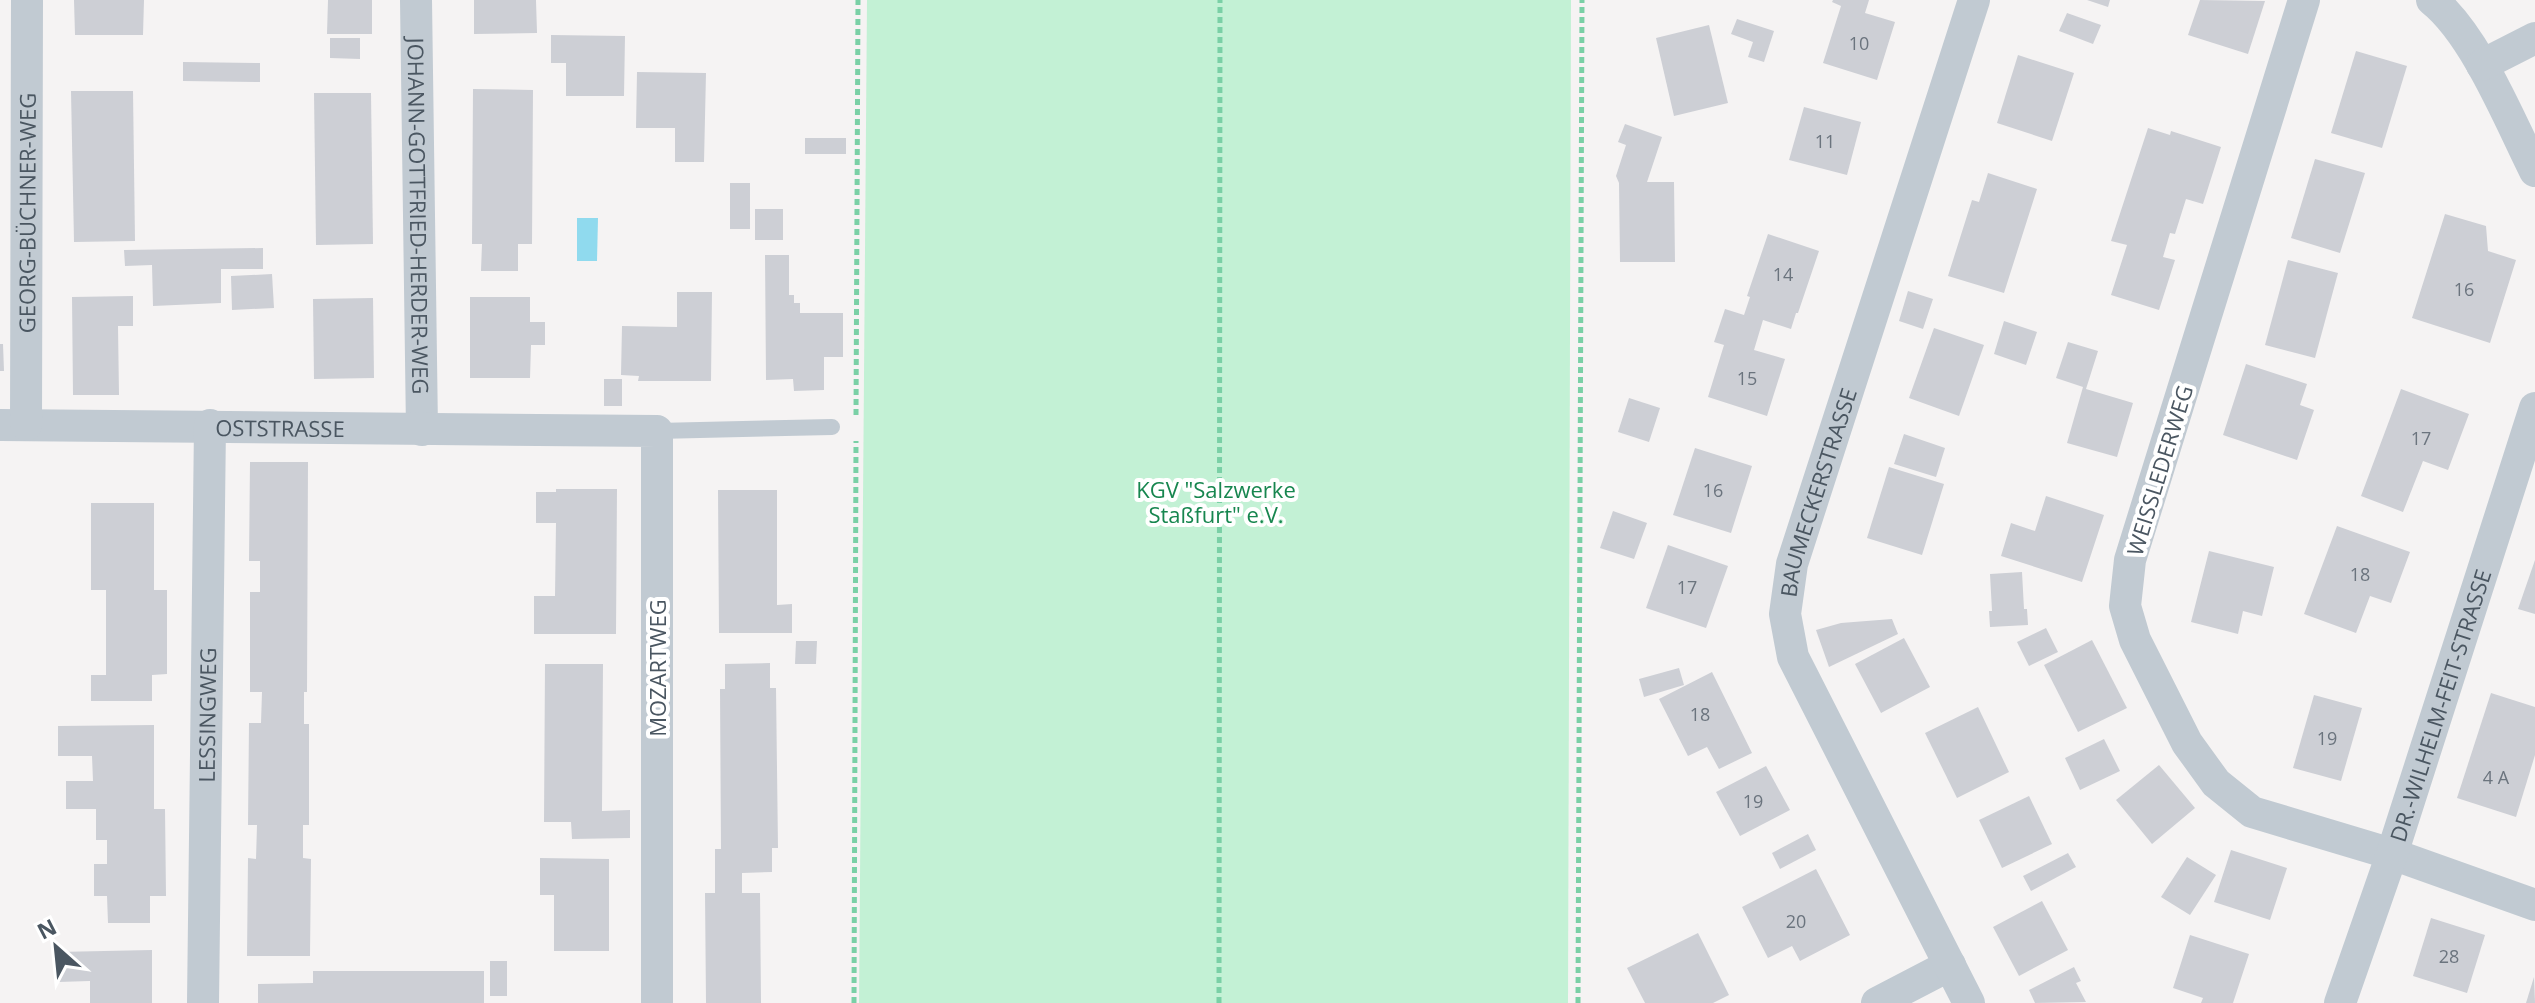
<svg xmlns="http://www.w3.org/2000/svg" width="2535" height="1003" viewBox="0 0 2535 1003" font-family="'Open Sans',sans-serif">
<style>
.green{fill:#c3f1d5}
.water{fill:#90daee}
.building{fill:#cdcfd5}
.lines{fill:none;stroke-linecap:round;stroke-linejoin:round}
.path{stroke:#7ad0a6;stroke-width:5;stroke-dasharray:6 4;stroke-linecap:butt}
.service{stroke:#c1cad2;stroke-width:16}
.minor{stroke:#c1cad2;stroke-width:32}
.labels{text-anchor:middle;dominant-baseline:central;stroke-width:8;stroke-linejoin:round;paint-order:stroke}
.number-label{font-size:18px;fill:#6b747e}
.street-label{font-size:22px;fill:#4a5661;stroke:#fff}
.park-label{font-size:22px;fill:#17864f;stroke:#fff}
</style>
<rect width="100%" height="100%" fill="#f5f3f3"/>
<path class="green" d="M867,0H1571L1568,1003H859Z"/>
<path class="water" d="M577,218H598L597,261H577Z"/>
<g class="building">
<path d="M74,0H144L143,35H75Z"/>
<path d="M328,0H372V34H327Z"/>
<path d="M474,0H536L537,33L474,34Z"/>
<path d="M1833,0H1869L1865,13L1895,22L1877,80L1823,63L1841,6L1832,2Z"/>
<path d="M2087,0H2110L2108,7Z"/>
<path d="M2200,0L2265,1L2248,54L2188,35Z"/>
<path d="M2067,13L2101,25L2093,44L2059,31Z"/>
<path d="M1737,19L1774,31L1764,62L1748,57L1753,42L1731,34Z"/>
<path d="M1709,25L1728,103L1674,116L1656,38Z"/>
<path d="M551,35L625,36L624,96H566V63H551Z"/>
<path d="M330,38H360V59L330,58Z"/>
<path d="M2356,51L2407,66L2382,148L2331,133Z"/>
<path d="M2018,55L2074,73L2052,141L1997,123Z"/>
<path d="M183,62L260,63V82L183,81Z"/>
<path d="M637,72L706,73L704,162H675V128H636Z"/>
<path d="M473,89L533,90L532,244H518V271H481L482,244H472Z"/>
<path d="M71,91H133L135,241L74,242Z"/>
<path d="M314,93H371L373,244L316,245Z"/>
<path d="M1804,107L1861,122L1847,175L1789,160Z"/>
<path d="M1625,124L1662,137L1647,182H1674L1675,262H1620L1619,183L1616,176L1626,145L1618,142Z"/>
<path d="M2148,128L2170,135L2171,131L2221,147L2203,204L2186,199L2175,234L2170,233L2163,257L2175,260L2159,310L2111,295L2127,245L2111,241Z"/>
<rect x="805" y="138" width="41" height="16"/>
<path d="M2315,159L2365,173L2340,253L2291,238Z"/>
<path d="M1988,173L2037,189L2004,293L1948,276L1972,200L1979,202Z"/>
<rect x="730" y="183" width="20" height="46"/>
<rect x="755" y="209" width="28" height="31"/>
<path d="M2445,214L2486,226L2488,251L2516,260L2490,343L2412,318Z"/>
<path d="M1768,234L1819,251L1798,313H1796L1791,329L1763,320L1754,350L1785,359L1767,416L1708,397L1724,345L1714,342L1725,309L1744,315L1750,297L1747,296Z"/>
<path d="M263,248V269H221V303L153,306L152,265L125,266L124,250Z"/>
<path d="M765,255H789V295H794V303H800V313H843V357H824V390L794,391L793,379L766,380Z"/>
<path d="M2288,260L2338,273L2315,358L2265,345Z"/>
<path d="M272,274L274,308L232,310L231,276Z"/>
<path d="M1908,291L1933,299L1923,329L1899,321Z"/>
<path d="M677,292H712L711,381H638L639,376L621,375L622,326L677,327Z"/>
<path d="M133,296V326H118L119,395H73L72,297Z"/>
<path d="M470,297H530V322H545V345H531L530,378H470Z"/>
<path d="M373,298L374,378L314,379L313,299Z"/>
<path d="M2004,321L2037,332L2026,365L1994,354Z"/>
<path d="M1934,328L1984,345L1959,416L1909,398Z"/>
<path d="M2068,342L2098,351L2086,389L2133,403L2117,457L2067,443L2083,387L2056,378Z"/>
<path d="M0,344H3L4,371H0Z"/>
<path d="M2246,364L2307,384L2300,405L2314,410L2297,460L2223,435Z"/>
<rect x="604" y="379" width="18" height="27"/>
<path d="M2401,389L2469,414L2448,470L2423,461L2403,512L2361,496Z"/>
<path d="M1629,398L1660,408L1649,442L1618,432Z"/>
<path d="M1904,434L1945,448L1936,477L1894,464Z"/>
<path d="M1695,448L1752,466L1731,533L1673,515Z"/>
<path d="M250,462H308L307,692H304V724H309V825H303V858L311,859L310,956H247L248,858L256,859L257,825H248L249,723H261L262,692H250V592H260V561H249Z"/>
<path d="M1889,467L1944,484L1922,555L1867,538Z"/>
<path d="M556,489H617L616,634H534V596H555L556,523H536V492H556Z"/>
<path d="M718,490H777V605L792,604V633H719Z"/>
<path d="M2046,496L2104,515L2082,582L2001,556L2011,523L2035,531Z"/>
<path d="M91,503H154V590H167V674L152,675V701H91V675H106V590H91Z"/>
<path d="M1613,511L1647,523L1634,559L1600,548Z"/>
<path d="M2337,526L2410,552L2391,603L2370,596L2356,633L2304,614Z"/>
<path d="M1668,545L1728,566L1706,628L1646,608Z"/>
<path d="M2209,551L2274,567L2262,616L2243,611L2238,634L2191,622Z"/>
<path d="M2535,560V614L2518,609Z"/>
<path d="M2022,572L2024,609H2027L2028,625L1990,627L1989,611H1992L1990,574Z"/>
<path d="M1892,619L1898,634L1829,667L1816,630L1841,623Z"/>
<path d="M2046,628L2058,652L2029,666L2017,642Z"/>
<path d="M1904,638L1930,687L1881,713L1855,664Z"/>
<path d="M2092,640L2127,708L2078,732L2044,665Z"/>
<path d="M796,641H817L816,664H795Z"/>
<path d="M770,663V688H776L778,848H772V872L742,873V893H760L761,1003H706L705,893H715V849H721L720,689H725V664Z"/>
<path d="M545,664H603L602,811L630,810V838L572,839L571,822H544Z"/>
<path d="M1679,668L1684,685L1644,697L1639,679Z"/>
<path d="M1712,672L1752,753L1719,769L1707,747L1688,756L1659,699Z"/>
<path d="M2491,693L2535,707V755L2516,817L2457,798Z"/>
<path d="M2314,695L2362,708L2341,781L2293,768Z"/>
<path d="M1978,707L2009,772L1957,798L1925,733Z"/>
<path d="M154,725V809H165L166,896H150V923H108L107,896H94V864H107V840H96V809H66V781H93L92,756H58V726Z"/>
<path d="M2104,739L2120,771L2080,790L2065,758Z"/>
<path d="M2159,765L2195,808L2152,844L2116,800Z"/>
<path d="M1766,766L1790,810L1740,836L1716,792Z"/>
<path d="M2029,796L2052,844L2002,868L1979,820Z"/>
<path d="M1808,834L1816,850L1780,869L1772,853Z"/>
<path d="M2231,850L2287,868L2270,920L2214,902Z"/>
<path d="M2068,853L2076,867L2031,891L2023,876Z"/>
<path d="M2187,857L2216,875L2190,915L2161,897Z"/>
<path d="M540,858L609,859V951H554V895H540Z"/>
<path d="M1816,869L1850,935L1800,961L1792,946L1768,958L1742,907Z"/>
<path d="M2042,901L2068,950L2019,976L1993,927Z"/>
<path d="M2431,918L2485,935L2467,993L2413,976Z"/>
<path d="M1698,933L1729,995L1713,1003H1645L1627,968Z"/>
<path d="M2190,935L2249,954L2233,1003H2201L2203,998L2173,988Z"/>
<path d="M152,950V1003H90V981L58,982L57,952Z"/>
<rect x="490" y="961" width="17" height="35"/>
<path d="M2074,967L2081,981L2076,983L2086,1002L2035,1003L2029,990Z"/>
<path d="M313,971H484V1003H258V984L313,983Z"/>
<path d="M2534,977L2535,1003H2526Z"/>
</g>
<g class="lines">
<g class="path">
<path d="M856,415L858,0"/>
<path d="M854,1003L856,441"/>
<path d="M1219,1003L1220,0"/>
<path d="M1578,1003L1582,0"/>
</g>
<path class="service" d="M657,431L832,427"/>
<g class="minor">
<path id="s1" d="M416,0L422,430"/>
<path d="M2304,0L2130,560L2125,606L2135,640L2187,743L2216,783L2252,812L2392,854L2535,905"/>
<path d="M2432,0C2475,34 2510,121 2535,171"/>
<path d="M2482,65L2535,38"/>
<path id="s2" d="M0,425L657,431V1003"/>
<path id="s3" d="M26,425L27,0"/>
<path id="s4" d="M203,1003L210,425"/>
<path d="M1877,1003L1950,965"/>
<path id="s5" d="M1969,1003L1793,657L1785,614L1792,564L1974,0"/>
<path id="s6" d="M2340,1003L2392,854L2535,408"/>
</g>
</g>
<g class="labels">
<g class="number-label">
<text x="1859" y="43">10</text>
<text x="1825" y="141">11</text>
<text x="1783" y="274">14</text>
<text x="2464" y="289">16</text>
<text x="1747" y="378">15</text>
<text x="2421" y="438">17</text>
<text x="1713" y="490">16</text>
<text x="2360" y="574">18</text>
<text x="1687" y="587">17</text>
<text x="1700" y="714">18</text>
<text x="2327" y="738">19</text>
<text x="2496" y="777">4 A</text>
<text x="1753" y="801">19</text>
<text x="1796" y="921">20</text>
<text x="2449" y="956">28</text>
</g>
<g class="street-label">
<text stroke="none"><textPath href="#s3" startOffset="212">GEORG-BÜCHNER-WEG</textPath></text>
<text stroke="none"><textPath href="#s1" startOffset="216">JOHANN-GOTTFRIED-HERDER-WEG</textPath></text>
<text stroke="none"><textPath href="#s2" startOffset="280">OSTSTRASSE</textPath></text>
<text transform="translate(2159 470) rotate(-73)">WEISSLEDERWEG</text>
<text stroke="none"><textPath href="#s5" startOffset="558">BAUMECKERSTRASSE</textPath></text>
<text transform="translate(657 668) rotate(-90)">MOZARTWEG</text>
<text stroke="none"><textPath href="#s6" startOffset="314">DR.-WILHELM-FEIT-STRASSE</textPath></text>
<text stroke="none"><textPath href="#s4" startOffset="288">LESSINGWEG</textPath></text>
</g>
<g class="park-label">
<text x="1216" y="489">KGV "Salzwerke<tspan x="1216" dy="25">Staßfurt" e.V.</tspan></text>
</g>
</g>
<g transform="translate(56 947) rotate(333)" stroke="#ffffff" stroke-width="6" paint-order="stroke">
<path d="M0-6L14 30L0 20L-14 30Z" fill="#4a5661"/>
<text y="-12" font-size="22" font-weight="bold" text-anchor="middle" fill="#4a5661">N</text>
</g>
</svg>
